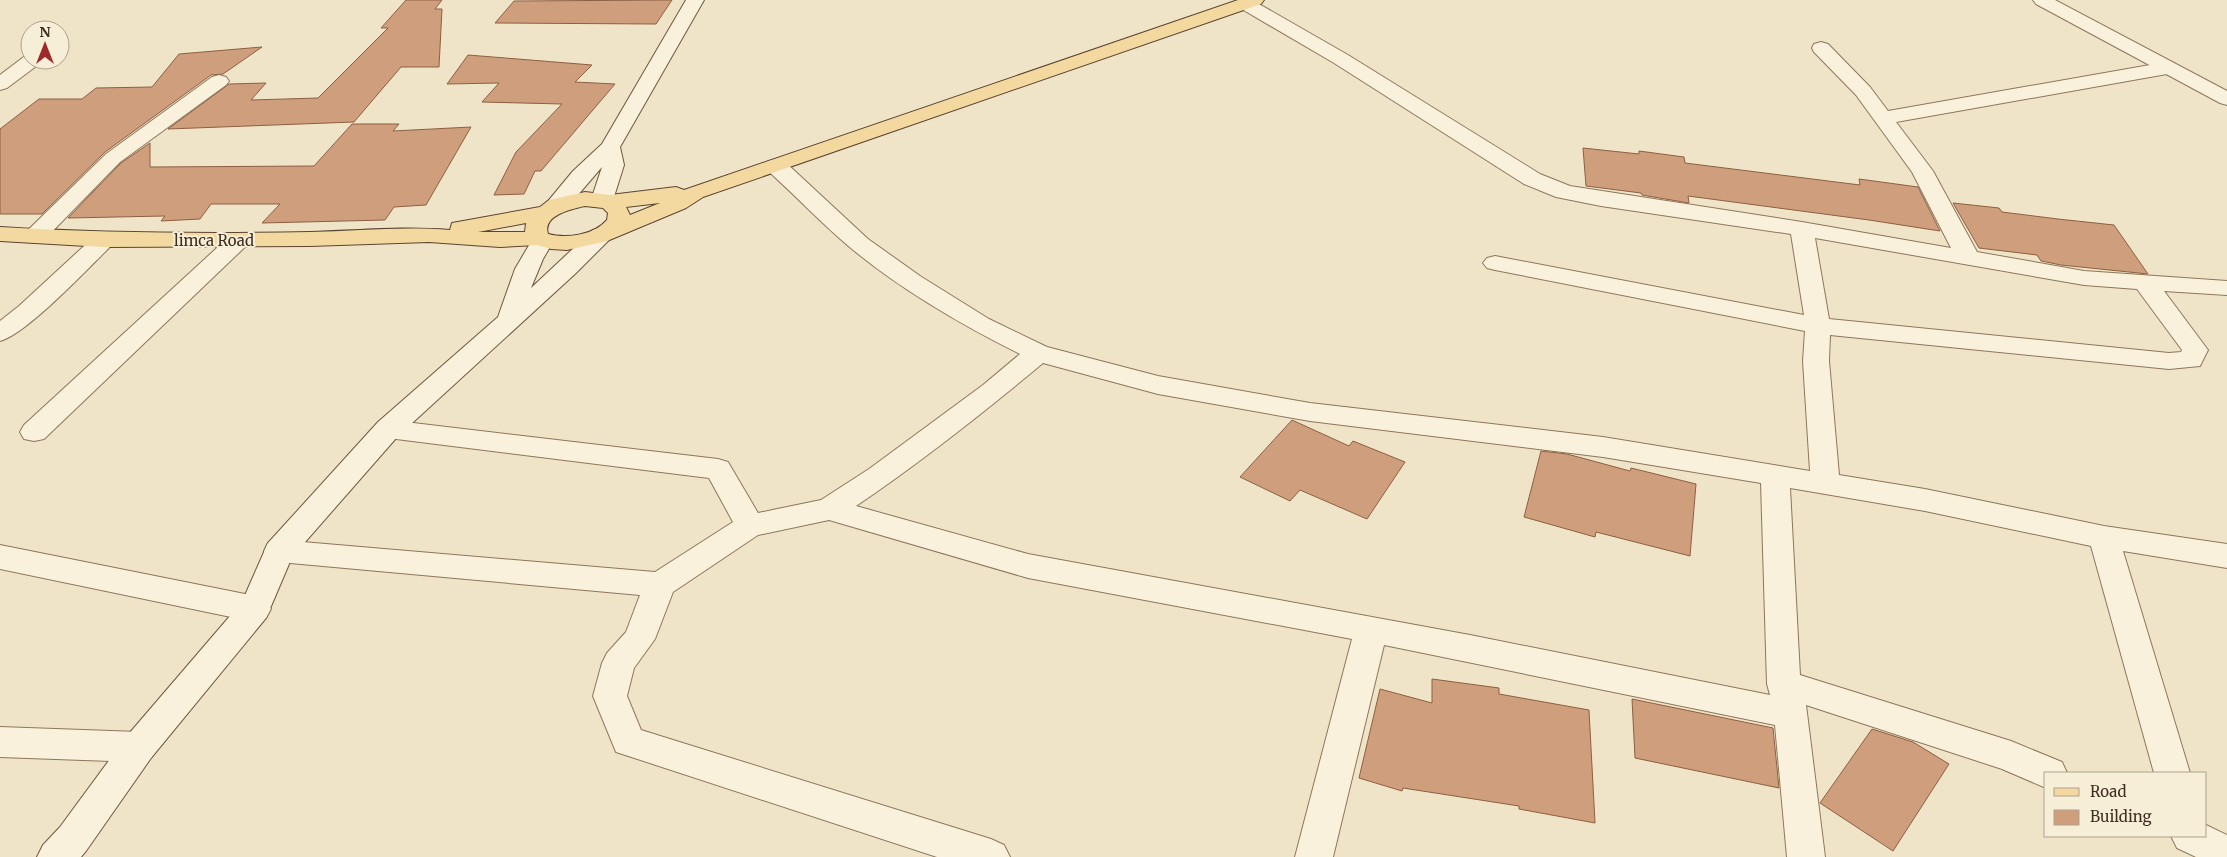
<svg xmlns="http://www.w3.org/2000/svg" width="2227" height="857" viewBox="0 0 2227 857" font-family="Merriweather,serif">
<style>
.building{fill:#cf9f7d;stroke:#8d5f41}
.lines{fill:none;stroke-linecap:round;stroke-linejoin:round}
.minor-casing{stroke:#8d765c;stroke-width:2}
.tertiary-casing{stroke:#8d765c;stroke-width:2}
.secondary-casing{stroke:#6f573f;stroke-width:2}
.primary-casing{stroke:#5b4430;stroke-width:2}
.minor{fill:#faf1dc;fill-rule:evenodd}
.tertiary{fill:#faf1dc;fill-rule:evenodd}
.secondary{fill:#faf1dc;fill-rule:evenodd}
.primary{fill:#f3d9a0;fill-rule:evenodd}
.labels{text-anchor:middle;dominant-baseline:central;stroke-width:4;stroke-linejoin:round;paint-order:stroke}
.street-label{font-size:15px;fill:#3d2e20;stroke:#f7eed8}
</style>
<rect width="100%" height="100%" fill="#f0e4c8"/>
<g class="building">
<path d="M406,0H442L435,9H442L439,67H401L354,122L168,129L229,84L266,83L251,100L318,98L388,28H381Z"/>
<path d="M672,0L656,24L495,23L514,1Z"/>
<path d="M262,47L223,74L211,75L105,152L42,214H0V129L39,99H82L96,88L152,87L179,54Z"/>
<path d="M468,55L592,65L575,82L615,84L541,171H535L524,194L494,195L516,152L562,104L482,102L499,83L447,84Z"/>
<path d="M352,124H399L393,131L471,127L426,205L394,207L385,220L262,223L280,204H211L200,219L161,221L165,216L68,218L121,163L150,143V167L314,166Z"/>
<path d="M1583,148L1639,154V151L1684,157L1685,163L1860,185L1859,179L1918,187L1940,231L1869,220L1688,196L1689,203L1642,195L1641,193L1586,186Z"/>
<path d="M1953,203L1999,208L2002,212L2058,219L2114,225L2148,274L2061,265L2041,261L2037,255L1979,248Z"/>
<path d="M1292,420L1349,446L1353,441L1405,462L1367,519L1300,490L1290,501L1240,477Z"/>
<path d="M1541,451L1567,454L1630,471L1631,468L1696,484L1690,556L1596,532L1595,537L1524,517Z"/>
<path d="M1432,679L1499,688V694L1589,710L1595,823L1519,809V806L1403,788L1402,791L1359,778L1380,689L1432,703Z"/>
<path d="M1632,699L1773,728L1779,788L1635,758Z"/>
<path d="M1872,729L1913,742L1949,764L1893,851L1820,803Z"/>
</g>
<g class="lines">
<g class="minor-casing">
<g id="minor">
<path d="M1240,0H1252L1348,55L1540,174L1570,186L1802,222L1951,248L1912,172L1856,95L1814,52L1812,48L1814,44L1821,42L1828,44L1870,87L1888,111L2167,62L2174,64L2176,68L2174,72L2167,74L1896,122L1933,171L1977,252L2084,271L2227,281V295L2164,291L2208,350L2200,366L2169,369L1830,335L1829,361L1839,475L1925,489L2104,526L2227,544V568L2123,551L2190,773H2154L2091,546L1925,511L1790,488L1800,675L2011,741L2062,762L2067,773H2046V788L2002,769L1806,705L1825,857H1787L1775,725L1384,645L1333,857H1295L1352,639L1028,578L829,520L758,535L673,592L655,639L634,668L627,696L641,730L991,839L1004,845L1010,857H937L616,752L593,696L602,663L607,653L626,632L640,595L279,562L268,559L264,551L268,543L279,540L655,572L733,522L709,478L388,438L378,436L374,429L378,422L388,420L718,459L728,462L758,513L821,500L869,469L983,385L1020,354C962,325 903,291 852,249C823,225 796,196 768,171L765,166L768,161L776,160L784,161L868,239L920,276L989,319L1047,347L1158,376L1310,403L1603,437L1810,471L1803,361L1805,331L1495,270L1487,268L1483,263L1487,258L1495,256L1804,315L1791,234L1601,206L1556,197L1524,184L1334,63L1240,8L1237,4ZM1815,238L2084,285L2137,289L2182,350L2181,352L2169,353L1829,319ZM1043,363L1158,394L1310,421L1603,457L1761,483L1767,684L1770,695L1470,635L1028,554L856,506C921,462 983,413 1043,363Z"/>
<path d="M30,55V60H41L39,64L7,88L0,90V75L25,56Z"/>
<path d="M219,75L226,77L229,81L226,85L120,162L43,241L35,243L27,241L24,236L27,231L106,154L212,77Z"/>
<path d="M104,233L112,235L115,240L112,245C89,267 27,334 0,341V321L19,306L96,235Z"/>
<path d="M239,233L247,235L250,240L247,245L44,439L34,441L24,439L20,432L24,425L231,235Z"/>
<path d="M0,545L255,596L266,600L271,609L266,618L255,622L0,569Z"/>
<path d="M0,727L139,732L151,736L157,747L151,758L139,762L0,757Z"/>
<path d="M2206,825L2227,835V857H2196L2177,848L2171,836H2206Z"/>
</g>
</g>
<g class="tertiary-casing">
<path id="tertiary" d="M2033,0H2055L2227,91V105L2220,103L2036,4Z"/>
</g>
<g class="secondary-casing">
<g id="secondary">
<path d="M686,0H704L620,147L624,165L613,200L610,205L602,207L594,205L591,200L602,167L565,210L557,212L549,210L546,205L549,200L573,171L602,144Z"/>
<path d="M601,228L609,230L612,235L609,240L576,273L398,436L292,557L266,618L151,758L86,851L81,857H37L43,845L60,827L127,736L242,602L268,543L378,422L498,317L515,269L535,235L543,233L551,235L554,240L543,259L531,288L593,230Z"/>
</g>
</g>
<g class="primary-casing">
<path id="primary" d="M1238,0H1264L1261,4L703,197L686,208L607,241L567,250L551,249L537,245L500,247L429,242L310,246L104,247L0,241V227C103,233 206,234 310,232C356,231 403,226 450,230L452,223L540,207L549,200L585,192L610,195L676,187L684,190ZM660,203L630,215L626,207ZM585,206L603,208L608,213L607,220C594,235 567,239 548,234C542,215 572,209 585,206ZM526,223L525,232H478Z"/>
</g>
<use href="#minor" class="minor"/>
<use href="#tertiary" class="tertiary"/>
<use href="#secondary" class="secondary"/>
<use href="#primary" class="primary"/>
</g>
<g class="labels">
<g class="street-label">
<text x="214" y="240">limca Road</text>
</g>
</g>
<rect x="2044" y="772" width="162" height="65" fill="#f7eed8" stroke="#ada18e"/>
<rect x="2054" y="788" width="25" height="8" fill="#f3d9a0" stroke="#ada18e"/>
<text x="2090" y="797" font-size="15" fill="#3d2e20">Road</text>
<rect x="2054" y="810" width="25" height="15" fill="#cf9f7d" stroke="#ada18e"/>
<text x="2090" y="822" font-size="15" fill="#3d2e20">Building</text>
<g transform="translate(45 45)"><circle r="24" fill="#f7eed8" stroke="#ada18e"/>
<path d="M0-4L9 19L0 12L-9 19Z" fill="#9e2a2b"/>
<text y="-8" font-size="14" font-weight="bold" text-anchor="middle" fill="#3d2e20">N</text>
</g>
</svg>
